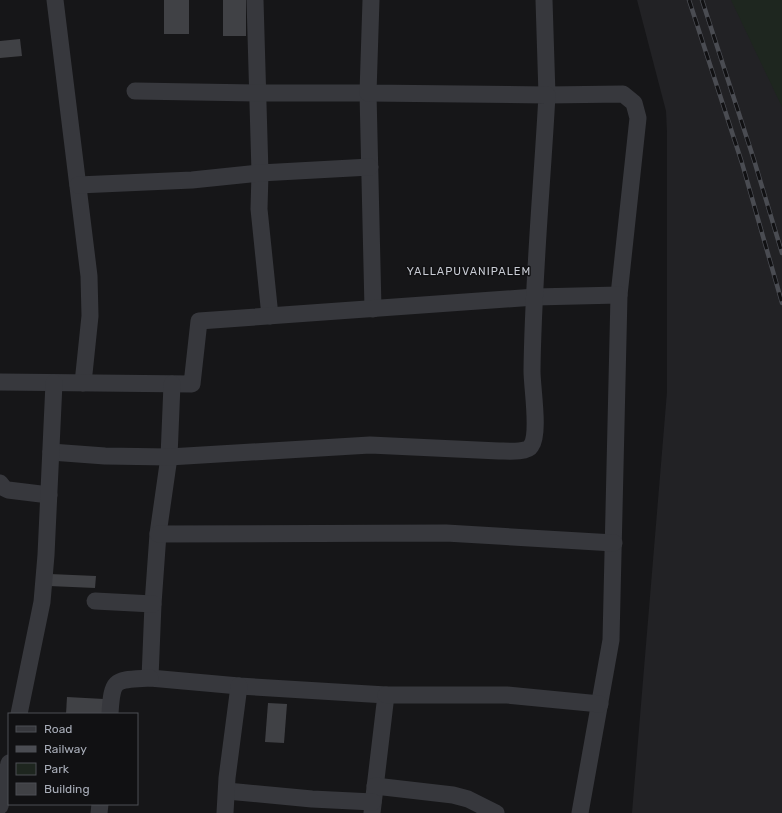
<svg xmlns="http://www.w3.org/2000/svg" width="782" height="813" viewBox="0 0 782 813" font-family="Rubik,sans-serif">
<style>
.built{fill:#222225}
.green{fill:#1e261f}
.building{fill:#404145}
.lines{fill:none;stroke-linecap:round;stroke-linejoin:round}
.minor{stroke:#37383d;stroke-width:17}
.rail-casing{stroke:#4a4c52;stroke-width:4.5}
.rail{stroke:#111113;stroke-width:3;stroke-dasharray:9;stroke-linecap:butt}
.labels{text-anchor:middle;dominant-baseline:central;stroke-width:3;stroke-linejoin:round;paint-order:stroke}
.neighbourhood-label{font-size:11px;letter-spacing:1px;fill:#c9ccd4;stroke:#111113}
</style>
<rect width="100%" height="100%" fill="#161618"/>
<path class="built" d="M637,0H782V813H632L667,392V132L666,111Z"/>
<path class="green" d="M731,0H782V107Z"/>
<g class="building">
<rect x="164" y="0" width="25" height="34"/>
<rect x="223" y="0" width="23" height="36"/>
<path d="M20,39L22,56L0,58V41Z"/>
<path d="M50,574L96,576L95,588L49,586Z"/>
<path d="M67,697L104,699L103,714H66Z"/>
<path d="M268,703L287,704L284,743L265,742Z"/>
</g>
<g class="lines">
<g class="minor">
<path d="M55,0L89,276L90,316L83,383"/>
<path d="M255,0L260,173L259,209L270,316"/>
<path d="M544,0L547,95L623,94L634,103L638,118L619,295"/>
<path d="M135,91L258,93H368L373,309"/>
<path d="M78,185L192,180L260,173L370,167"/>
<path d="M0,382L192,384L199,321L535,297L619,295L611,640L580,813"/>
<path d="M172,384L169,457L158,534L153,604L150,678L239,686L386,695L372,813"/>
<path d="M51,452L105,456L169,457L370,445L499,451C506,451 527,453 531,446C540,434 532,388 532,371C533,279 542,187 547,95L368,93L371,0"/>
<path d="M0,483L4,488L8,490L49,495"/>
<path d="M158,534L446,533L614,543"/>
<path d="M95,601L153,604"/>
<path d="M386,695H507L600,704"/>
<path d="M19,714L42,602L46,555L54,383"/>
<path d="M110,714C112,677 115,680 150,678"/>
<path d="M375,786L453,795L468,799L496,813"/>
<path d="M227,791L312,799L373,802"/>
<path d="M0,806L9,763"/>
<path d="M99,813L100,804"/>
<path d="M225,813L227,778L239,686"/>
</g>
<g class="rail-casing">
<g id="rail">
<path d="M689,0L742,163L782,303"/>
<path d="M702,0L754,160L782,253"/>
</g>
</g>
<use href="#rail" class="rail"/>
</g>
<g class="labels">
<g class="neighbourhood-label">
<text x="469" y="271">YALLAPUVANIPALEM</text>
</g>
</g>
<rect x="8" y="713" width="130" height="92" fill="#111113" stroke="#4d4f55"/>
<rect x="16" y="726" width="20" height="6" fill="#37383d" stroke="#4d4f55"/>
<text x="44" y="733" font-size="12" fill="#a8adb8">Road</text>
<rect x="16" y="746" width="20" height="6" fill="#4a4c52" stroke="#4d4f55"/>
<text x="44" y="753" font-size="12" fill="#a8adb8">Railway</text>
<rect x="16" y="763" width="20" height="12" fill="#1e261f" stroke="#4d4f55"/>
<text x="44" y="773" font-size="12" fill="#a8adb8">Park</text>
<rect x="16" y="783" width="20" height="12" fill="#404145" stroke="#4d4f55"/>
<text x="44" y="793" font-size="12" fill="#a8adb8">Building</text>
</svg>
